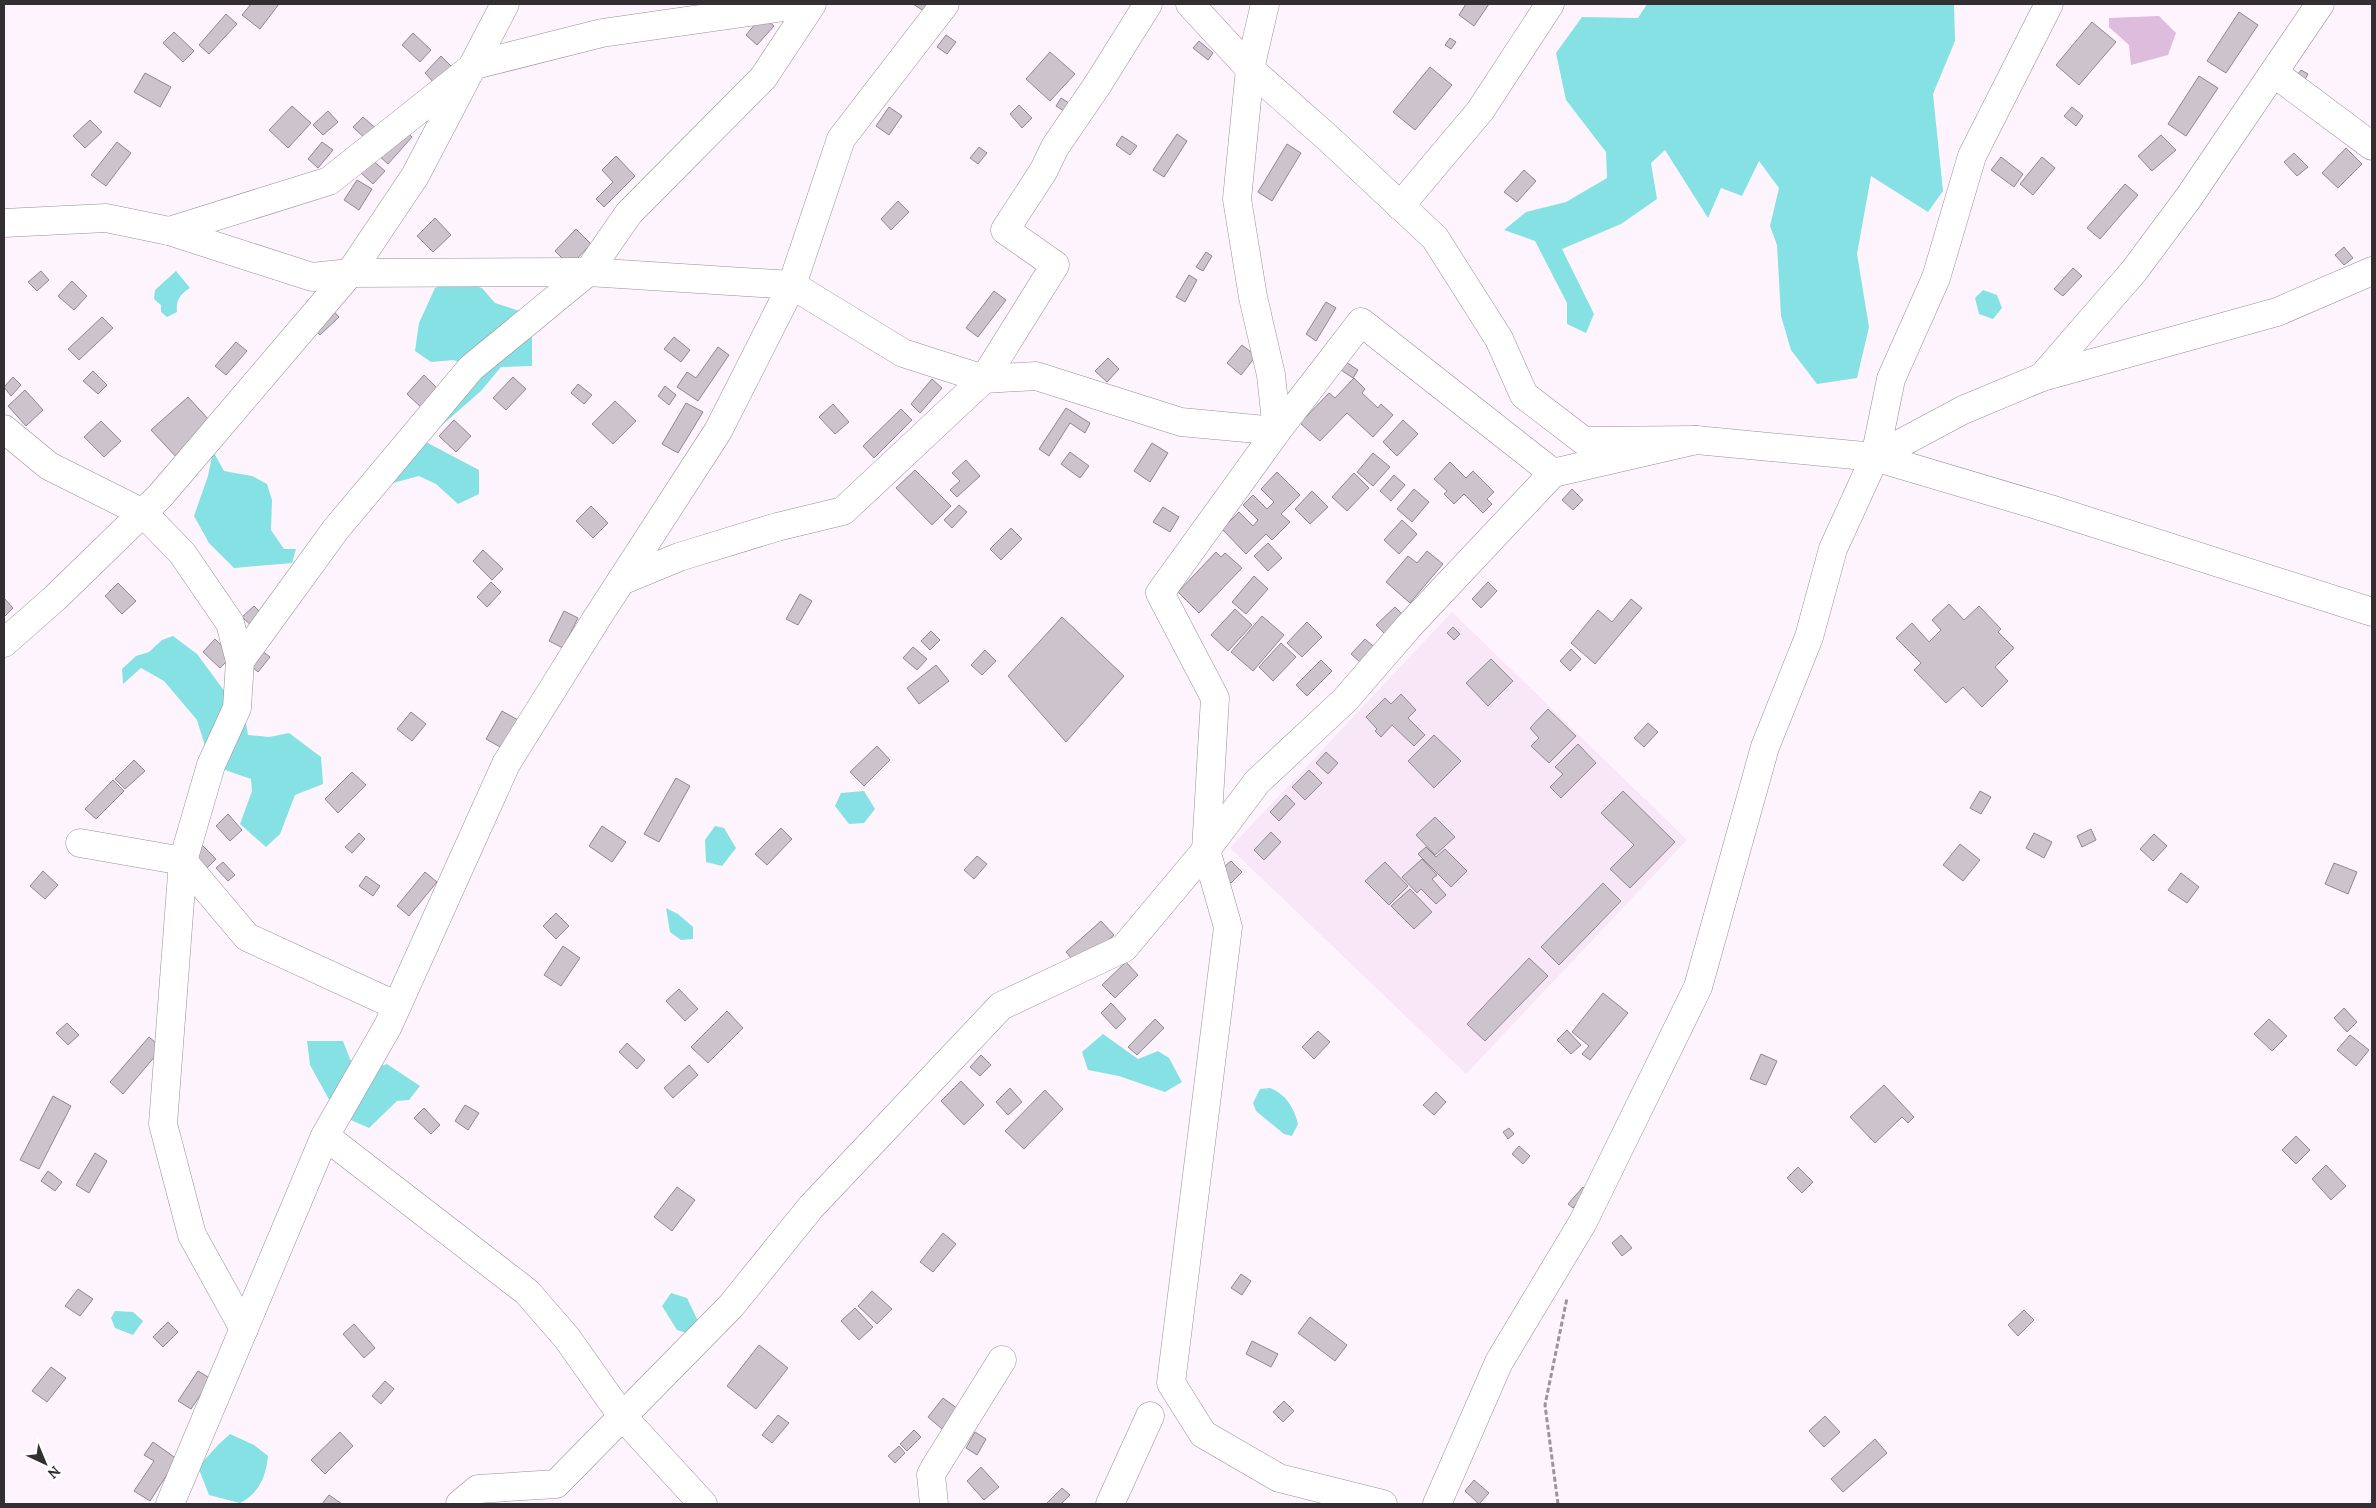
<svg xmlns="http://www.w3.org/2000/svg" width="2376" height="1508" viewBox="0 0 2376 1508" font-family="Lora,serif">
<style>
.built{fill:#f7e7f7}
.green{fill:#debcde}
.water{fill:#85e1e4}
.building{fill:#cdc3cd;stroke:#908790}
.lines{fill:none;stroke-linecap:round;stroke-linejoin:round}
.minor-casing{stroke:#988f98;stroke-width:29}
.path{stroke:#9b949b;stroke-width:3;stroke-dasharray:5 2.5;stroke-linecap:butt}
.minor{stroke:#fff;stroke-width:28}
</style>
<rect width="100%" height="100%" fill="#fef4fe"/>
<path class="built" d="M1452,612L1687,840L1466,1074L1230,848Z"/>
<path class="green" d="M2159,16L2176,33L2168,55L2131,65L2129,45L2109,27V18Z"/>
<g class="water">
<path d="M1647,4H1954L1955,41L1933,94L1943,191L1928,212L1871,176L1857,254L1869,327L1857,378L1817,384L1791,350L1781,316L1777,245L1770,226L1779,188L1759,161L1742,196L1721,188L1708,218L1665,150L1651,163L1657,199L1621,224L1562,249L1594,314L1586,333L1567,324V303L1535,241L1504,230L1526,212L1566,202L1607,178L1606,152L1566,100L1556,53L1582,17L1638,18Z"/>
<path d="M176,271L190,288C179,295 176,300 177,312L167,317L161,312V305L154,299L155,290Z"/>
<path d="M456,280L482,288L495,303L526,313L532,337V366L501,367L481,391L424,441L479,470V494L458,504L436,484L419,476L393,483L388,468L470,368L454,360L431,362L415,351L419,323L435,288Z"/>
<path d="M1983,290L1997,295L2002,308L1993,319L1979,314L1975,298Z"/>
<path d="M213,451L224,471L252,476L267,484L272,500L271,530L284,549H296L292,563L234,568L209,543L194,516L208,476Z"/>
<path d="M173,636L197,654L237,708L246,723L248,735L269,737L289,733L321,757L323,784L295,795L280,834L266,847L240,824L252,791L251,779L211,765L197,720L164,681L141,668L123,684L122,669L136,656L149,652L162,640Z"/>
<path d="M864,791L875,809L864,823L849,824L835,806L841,793Z"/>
<path d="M715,826L724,828L736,848L722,866L706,862L705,840Z"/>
<path d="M666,908L678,914L693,927V939L681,940L670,932Z"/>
<path d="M1103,1034L1138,1059L1158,1051L1169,1058L1182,1082L1165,1092L1119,1076L1088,1070L1082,1052Z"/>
<path d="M307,1041H343L350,1059L360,1072L387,1064L420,1086L409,1100L397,1101L369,1128L337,1114L310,1065Z"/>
<path d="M1270,1088C1286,1094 1294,1108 1298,1124L1292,1136L1284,1134L1256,1111L1253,1103L1260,1089Z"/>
<path d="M671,1293L687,1298L698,1321L690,1334L677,1330L662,1306Z"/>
<path d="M115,1311L133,1312L143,1321L133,1335L115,1328L111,1318Z"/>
<path d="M230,1434L254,1445L268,1456C266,1477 259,1493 240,1503L209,1495L198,1467L218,1445Z"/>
</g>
<g class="building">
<path d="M251,4H279L260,29L242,15Z"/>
<path d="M913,4H935L930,15Z"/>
<path d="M1466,4H1489L1474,26L1459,15Z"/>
<path d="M2239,12L2258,25L2226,73L2207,61Z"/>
<path d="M226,14L237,24L209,54L199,45Z"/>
<path d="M762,16L774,26L757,45L746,35Z"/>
<path d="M2092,22L2116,42L2079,85L2056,65Z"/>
<path d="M174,32L194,51L183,62L163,43Z"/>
<path d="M413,33L431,50L420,62L402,45Z"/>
<path d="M946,35L956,42L947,54L937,47Z"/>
<path d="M1450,38L1456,42L1451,49L1445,45Z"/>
<path d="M1199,41L1213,53L1208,60L1193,48Z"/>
<path d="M1050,52L1075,74L1050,101L1026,79Z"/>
<path d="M441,56L452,67L435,84L425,73Z"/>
<path d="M1430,67L1452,85L1415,130L1393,112Z"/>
<path d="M2301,70L2308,74L2303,83L2295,78Z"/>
<path d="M145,73L171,87L160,107L134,92Z"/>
<path d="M2199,76L2218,88L2186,136L2168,124Z"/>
<path d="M1061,98L1072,105L1067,113L1056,106Z"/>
<path d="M1019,105L1032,118L1022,128L1010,114Z"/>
<path d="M292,106L311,123L288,148L269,130Z"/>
<path d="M889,107L902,116L889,135L876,126Z"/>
<path d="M2072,107L2083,116L2076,126L2064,116Z"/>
<path d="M328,111L338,122L323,135L313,125Z"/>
<path d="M363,117L380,132L370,143L353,127Z"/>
<path d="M90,120L102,132L85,148L73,136Z"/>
<path d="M401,127L412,137L388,164L377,154Z"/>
<path d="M1177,134L1187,141L1164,177L1153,170Z"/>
<path d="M2161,135L2176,150L2152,171L2138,156Z"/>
<path d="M1122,136L1137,146L1130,155L1116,145Z"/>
<path d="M117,142L131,153L106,186L91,175Z"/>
<path d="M322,142L333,150L318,168L308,159Z"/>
<path d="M1287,144L1301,153L1272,201L1258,192Z"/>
<path d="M979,147L987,153L978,164L970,158Z"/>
<path d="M2346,148L2362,164L2338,188L2322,173Z"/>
<path d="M2294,153L2308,167L2297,176L2284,162Z"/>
<path d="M616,156L635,176L604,207L596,199L613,182L602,170Z"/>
<path d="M2001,157L2023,174L2014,187L1991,170Z"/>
<path d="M2042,157L2055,168L2033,195L2020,184Z"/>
<path d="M371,159L385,171L373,184L360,172Z"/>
<path d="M1524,170L1536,181L1517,202L1504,192Z"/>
<path d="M357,180L372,189L359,210L344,200Z"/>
<path d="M2125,184L2138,195L2100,239L2087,228Z"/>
<path d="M898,201L909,212L891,230L881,219Z"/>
<path d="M435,218L451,235L433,252L417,236Z"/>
<path d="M576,229L591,244L570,266L555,251Z"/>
<path d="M2344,247L2353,258L2344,265L2335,255Z"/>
<path d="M1206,252L1212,256L1203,271L1196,267Z"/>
<path d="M2073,268L2082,276L2063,296L2054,289Z"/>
<path d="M41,271L49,280L37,291L28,282Z"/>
<path d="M1189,275L1197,280L1185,302L1176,297Z"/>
<path d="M72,281L87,296L74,310L58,296Z"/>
<path d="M994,291L1006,300L978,337L966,328Z"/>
<path d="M1326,302L1336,308L1316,341L1306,334Z"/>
<path d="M328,305L339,317L320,335L309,323Z"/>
<path d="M102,317L113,328L79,360L68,349Z"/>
<path d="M674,337L690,350L681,362L664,349Z"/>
<path d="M236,342L247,351L226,375L215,366Z"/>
<path d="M1242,345L1256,356L1241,375L1227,363Z"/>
<path d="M718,347L729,355L698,401L677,387L687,372L696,378Z"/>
<path d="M1108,358L1119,369L1107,382L1095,371Z"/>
<path d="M1346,362L1358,370L1353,378L1341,370Z"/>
<path d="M93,371L107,385L98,394L83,381Z"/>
<path d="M424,375L443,394L426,412L407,394Z"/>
<path d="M13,377L21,385L11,396L4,387Z"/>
<path d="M513,377L526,389L506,410L493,398Z"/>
<path d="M1354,378L1365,389L1362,393L1378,408L1381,404L1393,415L1373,437L1347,413L1320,441L1300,423L1329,393L1335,398Z"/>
<path d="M932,379L942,388L920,413L911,404Z"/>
<path d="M578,384L592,395L584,404L571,393Z"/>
<path d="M665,386L676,395L669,405L658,396Z"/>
<path d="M25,390L43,410L26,426L8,406Z"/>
<path d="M188,397L210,421L180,461L151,430Z"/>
<path d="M615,401L636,421L613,444L592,424Z"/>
<path d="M686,403L703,412L678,453L662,444Z"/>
<path d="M833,404L849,422L835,434L819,417Z"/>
<path d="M1066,408L1090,423L1085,433L1070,423L1049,456L1039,449Z"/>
<path d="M901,409L912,420L874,458L863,446Z"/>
<path d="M454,420L471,436L456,452L439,436Z"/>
<path d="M1403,420L1418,434L1397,456L1383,442Z"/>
<path d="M101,421L121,441L104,457L84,437Z"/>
<path d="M1152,443L1168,453L1150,482L1134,471Z"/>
<path d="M1070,452L1089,466L1080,478L1061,464Z"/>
<path d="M1373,453L1390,467L1373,486L1357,472Z"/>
<path d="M966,460L980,476L957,497L950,490L960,481L952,473Z"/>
<path d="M1450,462L1466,478L1473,471L1494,492L1487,499L1492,504L1483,513L1464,494L1454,504L1444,494L1447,491L1434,479Z"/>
<path d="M915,470L951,506L932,525L896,488Z"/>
<path d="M1277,472L1300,495L1281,514L1290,522L1272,540L1266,534L1246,554L1222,529L1239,512L1253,526L1258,520L1243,505L1253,495L1267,509L1274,502L1261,489Z"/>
<path d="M1354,473L1369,488L1347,511L1332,497Z"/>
<path d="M1394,475L1405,485L1391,501L1380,491Z"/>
<path d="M1414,489L1429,502L1412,522L1397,509Z"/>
<path d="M1572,489L1583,500L1573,510L1562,500Z"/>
<path d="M1312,491L1328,507L1310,524L1295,509Z"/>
<path d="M959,505L967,512L952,528L944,520Z"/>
<path d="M591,506L608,523L593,538L576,521Z"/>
<path d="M1163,507L1179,517L1170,532L1153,522Z"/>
<path d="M1402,520L1417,534L1399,554L1384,540Z"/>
<path d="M1011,528L1022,539L1001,560L990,549Z"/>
<path d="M1268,543L1282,558L1268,571L1254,556Z"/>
<path d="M483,550L503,569L492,580L473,561Z"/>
<path d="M1427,551L1443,564L1410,603L1386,582L1408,556L1417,563Z"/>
<path d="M1216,552L1221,557L1225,553L1242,568L1199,613L1178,592Z"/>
<path d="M1254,576L1268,589L1246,614L1232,602Z"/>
<path d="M491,582L501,592L487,607L477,597Z"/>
<path d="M1488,582L1497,591L1481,608L1472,599Z"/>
<path d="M118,583L136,601L122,614L105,596Z"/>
<path d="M800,594L812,601L798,625L786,619Z"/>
<path d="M4,598L13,608L4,617Z"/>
<path d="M1631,599L1642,608L1595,664L1571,643L1598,610L1612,622Z"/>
<path d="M1949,604L1964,620L1979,606L2001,629L1998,632L2014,648L1995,667L2008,681L1982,707L1963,687L1946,703L1914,670L1921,663L1896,638L1912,623L1929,642L1941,630L1932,620Z"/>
<path d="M254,606L264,616L253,627L242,617Z"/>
<path d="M1395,607L1404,616L1385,634L1376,625Z"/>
<path d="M1235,609L1252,625L1228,651L1211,635Z"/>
<path d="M564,611L578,618L563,648L549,641Z"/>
<path d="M1262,616L1284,635L1253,671L1231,652Z"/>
<path d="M1062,617L1124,676L1066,742L1008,676Z"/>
<path d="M1307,622L1322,637L1302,657L1287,643Z"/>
<path d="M1453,627L1460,634L1454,640L1447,633Z"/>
<path d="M931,631L940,640L930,650L921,641Z"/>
<path d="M215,639L232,656L220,668L203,652Z"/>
<path d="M1365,639L1374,647L1360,662L1351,654Z"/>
<path d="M1281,643L1296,657L1273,681L1259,667Z"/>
<path d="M257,647L270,657L258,672L246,662Z"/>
<path d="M913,647L927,659L917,670L903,658Z"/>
<path d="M1571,649L1581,659L1570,671L1560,661Z"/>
<path d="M985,650L996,661L982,675L971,665Z"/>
<path d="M1491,659L1513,681L1488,706L1466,683Z"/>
<path d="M1321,660L1332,671L1307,696L1296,685Z"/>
<path d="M936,665L949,681L919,704L907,688Z"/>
<path d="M1401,694L1416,710L1408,718L1425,735L1414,746L1392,725L1381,737L1375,731L1377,729L1366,717L1385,698L1391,704Z"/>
<path d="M1548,709L1576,736L1549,763L1531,746L1539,738L1530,728Z"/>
<path d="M502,711L518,720L502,748L486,739Z"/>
<path d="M411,712L426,724L412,741L397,729Z"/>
<path d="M1648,723L1658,732L1644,747L1634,738Z"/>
<path d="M1434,735L1461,761L1434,788L1408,761Z"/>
<path d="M1578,744L1596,763L1561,798L1550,787L1563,774L1555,767Z"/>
<path d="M877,746L890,760L864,786L850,772Z"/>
<path d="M1326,752L1338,763L1328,774L1316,763Z"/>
<path d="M134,760L145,771L125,789L115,779Z"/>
<path d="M1309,770L1322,783L1305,800L1292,787Z"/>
<path d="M352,772L366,785L338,813L325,799Z"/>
<path d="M676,778L690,786L659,842L644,834Z"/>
<path d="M113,780L124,791L96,819L85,809Z"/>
<path d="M1623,791L1675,842L1630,888L1610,869L1634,845L1601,813Z"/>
<path d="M1980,791L1991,797L1981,814L1970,808Z"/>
<path d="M1286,795L1295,804L1279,821L1270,812Z"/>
<path d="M228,814L242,830L230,841L216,826Z"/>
<path d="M1435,817L1455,837L1435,855L1416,835Z"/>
<path d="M602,826L626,842L612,862L589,846Z"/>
<path d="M781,828L792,839L767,865L755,854Z"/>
<path d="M2091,829L2096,840L2082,847L2077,836Z"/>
<path d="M1271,832L1281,842L1264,860L1254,850Z"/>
<path d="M359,833L365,839L352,853L345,847Z"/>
<path d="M2034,833L2052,842L2044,858L2026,848Z"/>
<path d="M2154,834L2167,846L2153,861L2140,849Z"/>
<path d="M197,840L216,859L207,868L188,850Z"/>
<path d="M1960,844L1980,860L1963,881L1943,865Z"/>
<path d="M1426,847L1436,857L1445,849L1467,871L1451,887L1418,854Z"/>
<path d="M977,856L987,864L974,879L964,870Z"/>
<path d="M1422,859L1437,875L1432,879L1446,895L1436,904L1421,889L1417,893L1402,877Z"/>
<path d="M1231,861L1242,872L1231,883L1219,871Z"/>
<path d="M223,862L235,875L228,881L216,868Z"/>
<path d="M1385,862L1408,886L1389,905L1365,881Z"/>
<path d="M2334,863L2357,872L2348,894L2325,884Z"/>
<path d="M43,871L58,885L45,899L30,886Z"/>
<path d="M425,872L437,882L409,916L397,906Z"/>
<path d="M2181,873L2199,887L2187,903L2168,890Z"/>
<path d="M366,876L380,886L373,896L359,886Z"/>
<path d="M1603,883L1621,901L1559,965L1541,947Z"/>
<path d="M1410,889L1432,912L1414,929L1391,906Z"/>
<path d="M556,913L569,926L556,939L543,926Z"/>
<path d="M1101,921L1114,935L1079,967L1066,952Z"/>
<path d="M563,946L580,958L561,986L544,975Z"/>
<path d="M1529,958L1548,976L1485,1041L1467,1024Z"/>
<path d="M1126,962L1138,975L1115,998L1102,985Z"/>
<path d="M679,989L698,1009L685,1021L666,1001Z"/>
<path d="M1603,993L1628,1013L1590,1060L1582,1054L1589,1046L1572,1032Z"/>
<path d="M1111,1003L1126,1019L1116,1029L1101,1013Z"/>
<path d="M2344,1008L2357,1022L2347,1032L2334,1018Z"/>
<path d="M727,1011L743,1028L708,1063L691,1047Z"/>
<path d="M1155,1019L1164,1028L1137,1055L1128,1047Z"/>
<path d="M2269,1019L2287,1036L2272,1051L2254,1034Z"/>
<path d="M67,1023L79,1035L68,1045L56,1033Z"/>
<path d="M1567,1030L1581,1045L1571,1054L1557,1040Z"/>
<path d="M1318,1031L1330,1042L1314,1059L1302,1047Z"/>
<path d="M2350,1035L2369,1050L2356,1066L2337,1050Z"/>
<path d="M149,1037L162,1048L123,1094L110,1082Z"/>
<path d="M627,1043L645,1060L637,1069L619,1052Z"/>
<path d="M1761,1054L1777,1061L1766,1085L1750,1079Z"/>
<path d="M981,1055L991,1065L980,1076L970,1067Z"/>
<path d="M689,1065L698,1075L673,1098L664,1088Z"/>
<path d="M961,1081L984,1105L964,1125L941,1101Z"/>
<path d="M1884,1085L1914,1117L1908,1123L1902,1117L1875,1143L1850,1117Z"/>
<path d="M1010,1088L1022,1102L1008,1115L996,1102Z"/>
<path d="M1045,1090L1063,1109L1024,1149L1005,1131Z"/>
<path d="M1436,1092L1446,1102L1434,1115L1423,1105Z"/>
<path d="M53,1096L71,1106L39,1169L20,1160Z"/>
<path d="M465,1105L479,1113L468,1130L455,1121Z"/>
<path d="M424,1108L440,1125L431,1134L414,1118Z"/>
<path d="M1509,1128L1514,1134L1508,1139L1503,1132Z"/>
<path d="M2296,1136L2310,1150L2296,1164L2282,1150Z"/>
<path d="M1519,1146L1530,1156L1523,1164L1512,1154Z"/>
<path d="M95,1153L107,1161L89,1193L76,1185Z"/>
<path d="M2326,1165L2346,1186L2331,1200L2312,1179Z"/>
<path d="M1798,1167L1813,1182L1802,1193L1787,1178Z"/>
<path d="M48,1171L62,1182L55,1191L41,1181Z"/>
<path d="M677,1187L695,1200L672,1231L654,1217Z"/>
<path d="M1583,1187L1588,1191L1573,1208L1568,1204Z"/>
<path d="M943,1233L956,1244L933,1272L920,1262Z"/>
<path d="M1621,1235L1632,1248L1622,1256L1612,1243Z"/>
<path d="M1241,1274L1251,1281L1242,1295L1231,1288Z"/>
<path d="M78,1289L93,1299L80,1316L65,1306Z"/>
<path d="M872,1291L892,1309L877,1324L858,1306Z"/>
<path d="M855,1308L873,1327L859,1340L841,1321Z"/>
<path d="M2024,1310L2034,1320L2018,1336L2008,1325Z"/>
<path d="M1310,1317L1347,1345L1335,1361L1298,1333Z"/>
<path d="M168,1322L178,1332L163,1347L153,1337Z"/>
<path d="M354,1324L375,1348L364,1358L343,1334Z"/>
<path d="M1252,1341L1278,1354L1271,1367L1246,1354Z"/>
<path d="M759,1345L788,1368L756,1409L727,1386Z"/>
<path d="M51,1367L66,1378L47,1402L32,1391Z"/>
<path d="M198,1371L211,1379L191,1409L178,1401Z"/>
<path d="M385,1381L394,1389L381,1404L372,1396Z"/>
<path d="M943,1398L958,1409L942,1429L928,1417Z"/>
<path d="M1284,1401L1294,1411L1283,1422L1273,1412Z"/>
<path d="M778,1415L789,1423L772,1443L762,1435Z"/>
<path d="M1825,1416L1840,1432L1824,1447L1809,1431Z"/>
<path d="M914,1430L921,1437L907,1451L900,1444Z"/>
<path d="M340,1432L353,1446L325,1474L311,1460Z"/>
<path d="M975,1432L986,1439L977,1455L966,1448Z"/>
<path d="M1875,1439L1887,1453L1843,1492L1831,1479Z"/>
<path d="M153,1442L177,1459L150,1501L134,1491L154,1461L144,1455Z"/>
<path d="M899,1446L905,1453L895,1463L888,1456Z"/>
<path d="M981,1467L999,1487L984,1500L967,1481Z"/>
<path d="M1474,1480L1489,1493L1479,1504L1465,1491Z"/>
<path d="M1062,1488L1070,1495L1061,1504H1046Z"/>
<path d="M329,1495L342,1504H322Z"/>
</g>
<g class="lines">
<g class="minor-casing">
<g id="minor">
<path d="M1190,4L1250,69L1329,139L1435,238L1499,339L1524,395L1584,441L1696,440L1875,457L2050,509L2372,612"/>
<path d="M1265,4L1250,69L1237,199L1253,297L1271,375L1277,431L1160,593L1215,698L1206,850L1228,927L1171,1383L1203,1434L1279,1478L1383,1504"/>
<path d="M2274,73L2372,146"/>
<path d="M1400,206L1480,111L1550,4"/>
<path d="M4,223L106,218L169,231L312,277L350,273L588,272L792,285L903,353L984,379L1036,376L1181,422L1277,431L1361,322L1553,473L1696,440"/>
<path d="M169,231L329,181L475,65L602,33L805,4"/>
<path d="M2042,377L2134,271L2189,197L2320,4"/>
<path d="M4,429L49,466L143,513L182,553L230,623L240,661"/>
<path d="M1875,457L1963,410L2042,377L2277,312L2372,271"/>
<path d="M621,581L679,557L777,527L843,511L984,379L1055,265L1005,230L1044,170L1055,147L1098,84L1148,4"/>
<path d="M4,643L55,598L160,496L350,273L415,176L505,4"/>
<path d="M80,843L183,861L247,937L397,1006"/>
<path d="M325,1136L527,1292L567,1338L622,1416L703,1504"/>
<path d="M244,1329L192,1235L163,1124L183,861L211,765L237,708L240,661L336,529L471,368L588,272L629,213L763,78L812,4"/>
<path d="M170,1504L325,1136L388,1026L506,764L597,618L718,431L792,285L841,139L945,4"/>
<path d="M460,1504L478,1489L556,1484L731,1306L811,1207L1001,1006L1124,948L1206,850L1257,782L1345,700L1409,626L1553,473"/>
<path d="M934,1504L931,1475L934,1469L1002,1360"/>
<path d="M1110,1504L1150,1416"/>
<path d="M1437,1504L1499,1362L1583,1222L1698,987L1765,747L1809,637L1833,549L1875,457L1891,379L1936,278L1972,156L2049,4"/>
</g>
</g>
<path class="path" d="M1558,1504L1545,1405L1567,1298"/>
<use href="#minor" class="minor"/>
</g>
<rect width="2376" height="1508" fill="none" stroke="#322e32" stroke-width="10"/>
<g transform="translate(45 1463) rotate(136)" stroke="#ffffff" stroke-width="4" paint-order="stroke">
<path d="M0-4L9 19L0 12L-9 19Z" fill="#322e32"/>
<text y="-8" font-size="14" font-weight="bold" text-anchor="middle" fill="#322e32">N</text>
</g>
</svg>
